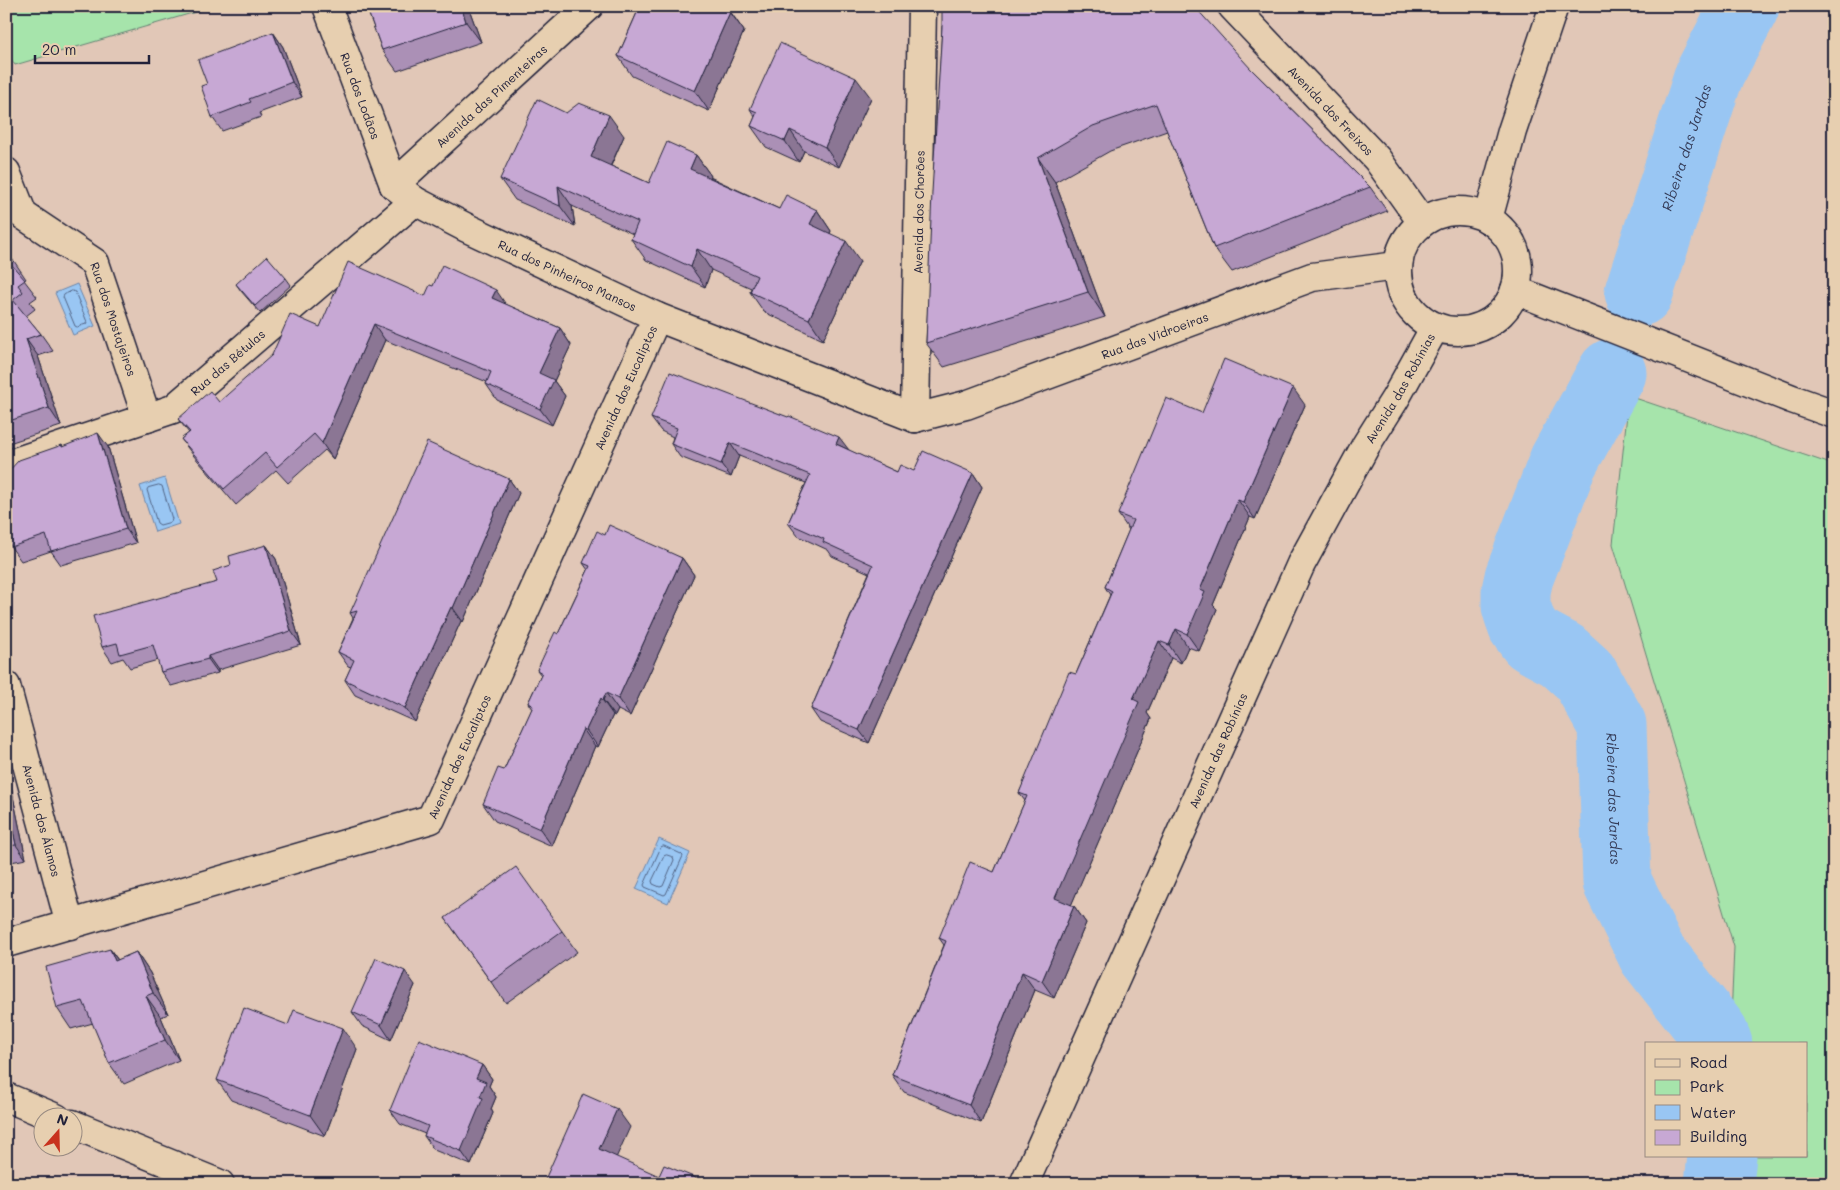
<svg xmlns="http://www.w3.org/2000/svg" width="1840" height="1190" viewBox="0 0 1840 1190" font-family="Mali,sans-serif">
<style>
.green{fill:#a6e4ab;stroke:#648373}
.water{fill:#99c6f3;stroke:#6984a9}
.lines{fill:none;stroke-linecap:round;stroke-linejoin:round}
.shore{stroke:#526485;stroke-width:1}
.river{stroke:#99c6f3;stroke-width:69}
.minor-casing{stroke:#22223b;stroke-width:31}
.tertiary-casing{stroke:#22223b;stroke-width:31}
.minor{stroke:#e7cfb0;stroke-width:28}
.tertiary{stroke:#e7cfb0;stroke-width:28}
.wall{fill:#ab90b6;stroke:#22223b}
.shaded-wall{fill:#8b7694;stroke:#22223b}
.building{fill:#c7a8d4;stroke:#22223b}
.labels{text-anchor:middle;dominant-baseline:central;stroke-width:5;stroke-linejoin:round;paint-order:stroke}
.street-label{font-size:12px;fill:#22223b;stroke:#e7cfb0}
.water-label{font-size:14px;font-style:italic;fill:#343b57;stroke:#e7cfb0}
</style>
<rect width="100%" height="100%" fill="#e1c7b7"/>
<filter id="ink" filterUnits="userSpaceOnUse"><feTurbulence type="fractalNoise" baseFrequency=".02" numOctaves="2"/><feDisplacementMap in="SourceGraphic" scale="10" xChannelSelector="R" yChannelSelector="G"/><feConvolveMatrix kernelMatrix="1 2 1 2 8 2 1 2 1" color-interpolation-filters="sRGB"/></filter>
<g filter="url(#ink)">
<g class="green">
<path d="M6,6H216L15,65L6,52Z"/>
<path d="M1629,396L1834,465V1184H1724L1725,1156H1806V1044H1730L1734,947L1613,544Z"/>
</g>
<g class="water">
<path d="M77,284L95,326L73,335L55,293Z"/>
<path d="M165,478L179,524L155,532L140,486Z"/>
<path d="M659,839L690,853L668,903L636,889Z"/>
</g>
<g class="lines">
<g class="shore">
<path d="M72,291L75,292L87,322L86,324L77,327L75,326L63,297L64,295Z"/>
<path d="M159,485L162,486L172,519L171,522L160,525L157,523L147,490L148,488Z"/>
<path d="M664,846L681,854L683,856L666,894L664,895L645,887L644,885L661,847Z"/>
<path d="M667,855L673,857L674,860L663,886L660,887L653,884L652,881L664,856Z"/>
</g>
<g class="river">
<path id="s1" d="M1639,292L1709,75L1745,6"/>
<path id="s2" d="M1612,373L1563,462L1519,577L1516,591V606L1522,625L1532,639L1562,655L1584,675L1612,725L1617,882L1652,954L1713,1032L1718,1044"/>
<path d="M1719,1184L1722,1156"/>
</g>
<g class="minor-casing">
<g id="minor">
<path id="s3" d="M327,6L394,185"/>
<path id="s4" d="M1232,6L1377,159L1422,222"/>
<path id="s5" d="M6,172L23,215L95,263L147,418"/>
<path id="s6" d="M394,185L415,201L467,228L657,317L915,418"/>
<path id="s7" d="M394,185L589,6"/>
<circle cx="1458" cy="271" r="60"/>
<path d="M1488,219L1512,131L1554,6"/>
<path id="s8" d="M915,418L966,405L1312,277L1397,266"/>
<path id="s9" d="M915,418L922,6"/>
<path id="s10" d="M6,465L173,409L415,201"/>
<path id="s11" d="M6,686L70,925"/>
<path id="s12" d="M6,943L431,819L657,317"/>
<path d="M6,1097L56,1118"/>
<path d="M72,1124L220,1184"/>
<path id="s13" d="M1024,1184L1301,564L1366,445L1395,399L1435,327"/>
</g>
</g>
<g class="tertiary-casing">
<path id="tertiary" d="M1515,290L1792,399L1834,414"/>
</g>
<use href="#minor" class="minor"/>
<use href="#tertiary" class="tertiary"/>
</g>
<g class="wall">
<path d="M366,6H468L481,42L397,71L382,50Z"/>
<path d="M640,6H733L730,11L744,31L709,111L632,76L618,56Z"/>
<path d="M942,26L1251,69L1370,187L1387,211L1232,272L1214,248L1167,131L1110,151L1055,182L1105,317L944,367L926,343Z"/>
<path d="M273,32L283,47L302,97L259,113L261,117L222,131L212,117L207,84Z"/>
<path d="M871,98L839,167L804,151L799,162L766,147L751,126L755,117L750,109Z"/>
<path d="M566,113L624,136L611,166L649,183L696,155L711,176L710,177L779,209L817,210L831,231L830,233L860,261L823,340L764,312L750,292L751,288L711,270L705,287L646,260L631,239L633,234L572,206L575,226L515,200L500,179Z"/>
<path d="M6,253L14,261L26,279L24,280L37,297L30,302L35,309L26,316L41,334L53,351L38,356L61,426L6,444Z"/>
<path d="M286,278L291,285L260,313L241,291L236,284Z"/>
<path d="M433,286L505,304L560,328L571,345L554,381L565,396L552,425L497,400L486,384L487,382L385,340L333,459L325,450L288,483L276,470L236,505L193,455L181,439L189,433L178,419L219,402L320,327L425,296Z"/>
<path d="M1305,405L1255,519L1250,517L1213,605L1217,609L1199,651L1188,647L1181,663L1171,658L1147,713L1151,719L1071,905L1074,906L1086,923L1054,998L1035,990L981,1123L904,1092L892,1075L944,945L939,938L994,872L1025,801L1019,793L1076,674L1110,595L1105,587L1129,530L1118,514Z"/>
<path d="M651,418L848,450L897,472L973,473L982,487L869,743L820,722L811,709L869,573L832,556L828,550L798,536L788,523L806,483L739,456L731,477L680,457L671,444L673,437L661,431Z"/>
<path d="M62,445L63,447H108L136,543L61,565L51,551L21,561L11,547Z"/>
<path d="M509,479L519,493L463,622L461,621L415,722L355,695L345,680L351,667L348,666L338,652L353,618L350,613Z"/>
<path d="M605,535L682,558L694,575L630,716L618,710L615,716L613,715L598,747L595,746L552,846L495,821L483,804L504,770L532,709L528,703L541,675L537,670L558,634L588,570L583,563Z"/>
<path d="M266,545L276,559L301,645L218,670V673L171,686L161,672L158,660L130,668L123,658L112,662L102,647L217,582L231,565Z"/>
<path d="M6,773L9,777L26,859L6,863Z"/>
<path d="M445,918L562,931L577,952L506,1003Z"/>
<path d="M110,949L118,960L136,952L150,973L168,1014L161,1017L179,1060L124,1084L109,1063L93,1023L71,1029L57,1008Z"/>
<path d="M415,985L391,1040L362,1026L352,1012Z"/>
<path d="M288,1025L357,1049L325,1136L231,1100L217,1080Z"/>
<path d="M482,1065L492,1079L489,1086L496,1097L491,1109L493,1113L471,1165L434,1150L424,1136L425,1134L400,1124L390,1110Z"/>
</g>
<g class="shaded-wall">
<path d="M461,6H468L481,42L466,22Z"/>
<path d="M712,6H733L723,22Z"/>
<path d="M730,12L744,31L709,111L695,91Z"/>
<path d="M273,32L283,47L302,97L292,82Z"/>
<path d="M856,78L871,98L839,167L825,147Z"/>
<path d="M609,115L624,136L605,178L591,157Z"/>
<path d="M790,130L804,151L799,162L785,141Z"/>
<path d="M696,155L711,176L705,189L690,169Z"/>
<path d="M1038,158L1055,182L1105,317L1088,292Z"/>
<path d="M558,186L572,206L575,226L560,206Z"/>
<path d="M817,210L831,231L824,245L810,224Z"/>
<path d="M846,241L860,261L823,340L809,319Z"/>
<path d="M697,249L711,270L705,287L691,267Z"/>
<path d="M496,290L507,306L492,298Z"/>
<path d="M374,324L385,340L333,459L322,443Z"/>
<path d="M560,328L571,345L554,381L565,396L552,425L540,409L539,373Z"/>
<path d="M26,339L38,356L61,426L49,408Z"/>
<path d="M1293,388L1305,405L1255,519L1243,502Z"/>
<path d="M98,433L108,447L136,543L126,529Z"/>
<path d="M839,437L849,450L836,444Z"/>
<path d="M730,443L739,456L731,477L721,464Z"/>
<path d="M973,473L982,487L869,743L859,730Z"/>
<path d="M509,479L519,493L463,622L453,608Z"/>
<path d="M1238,500L1250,517L1213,605L1217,609L1199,651L1187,634L1200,590Z"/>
<path d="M266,545L276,559L301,645L291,631Z"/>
<path d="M682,558L694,575L630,716L618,699Z"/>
<path d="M451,607L461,621L415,722L405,708Z"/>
<path d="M1176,629L1188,647L1181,663L1169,645Z"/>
<path d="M1159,641L1171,658L1147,713L1151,719L1067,915L1055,898L1133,699Z"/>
<path d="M208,656L218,670V673L208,659Z"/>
<path d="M606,693L618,710L615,716L603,700Z"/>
<path d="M601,698L613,715L598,747L586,730Z"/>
<path d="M583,729L595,746L552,846L540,829Z"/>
<path d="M6,773L9,777L26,859L16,845L6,799Z"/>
<path d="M1074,906L1086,923L1054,998L1042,981Z"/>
<path d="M110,949L124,969L115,961Z"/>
<path d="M136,952L150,973L168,1014L153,993Z"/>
<path d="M405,971L415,985L391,1040L381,1025Z"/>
<path d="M1022,972L1035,990L981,1123L969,1105Z"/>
<path d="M146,996L161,1017L179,1060L165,1040Z"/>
<path d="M343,1028L357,1049L325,1136L310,1115Z"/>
<path d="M482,1065L492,1079L489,1086L496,1097L491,1109L493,1113L471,1165L461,1151L476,1078Z"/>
<path d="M617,1109L630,1127L612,1167L599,1149Z"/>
<path d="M696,1178L700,1184H694Z"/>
</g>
<g class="building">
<path d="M366,6H461L466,22L382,50Z"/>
<path d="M640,6H719L730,12L695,91L618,56Z"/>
<path d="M942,6H1194L1251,69L1370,187L1214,248L1156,104L1093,126L1038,158L1088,292L926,343L932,192L942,26Z"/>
<path d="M273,32L292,82L249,99L251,102L212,117L201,86L207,84L198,60Z"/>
<path d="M780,43L856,78L825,147L790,130L785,141L751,126L757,112L750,109Z"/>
<path d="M537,99L566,113L579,103L609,115L591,157L649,183L667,142L696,155L690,169L779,209L786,195L817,210L810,224L846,241L809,319L750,292L757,276L697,249L691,267L631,239L638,222L558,186L560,206L500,179Z"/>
<path d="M6,253L14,261L11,264L25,280L18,285L23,292L13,300L41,334L26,339L49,408L6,422Z"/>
<path d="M267,256L286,278L255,306L236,284Z"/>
<path d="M348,262L425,296L430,285L433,286L442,265L496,290L492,298L560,328L539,373L554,380L540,409L486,384L491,372L374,324L322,443L314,434L277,467L265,453L224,489L181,439L190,432L178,419L210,391L219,402L272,355L290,314L320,327Z"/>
<path d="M1224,359L1293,388L1243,502L1238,500L1200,590L1205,592L1187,634L1176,629L1169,645L1159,641L1133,699L1139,702L1055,898L1074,906L1042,981L1022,972L969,1105L892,1075L946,941L939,938L970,862L994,872L1027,796L1019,793L1062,689L1069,672L1076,674L1112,591L1105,587L1133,520L1118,514L1166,398L1202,413Z"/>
<path d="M670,372L788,417L789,416L839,437L836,444L897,472L900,465L914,471L923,451L973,473L859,730L811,709L873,565L823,542L824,539L788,523L810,475L730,443L721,464L671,444L677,428L651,418Z"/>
<path d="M98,433L126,529L51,551L46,535L11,547L6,534V474L19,460L62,445V447Z"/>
<path d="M427,442L509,479L453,608L451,607L405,708L345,680L354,660L338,652L357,611L350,613Z"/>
<path d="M609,525L682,558L618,699L606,693L603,700L601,698L586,730L583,729L540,829L483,804L498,768L504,770L533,706L528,703L542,673L537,670L555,632L558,634L590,566L583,563L597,531L605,535Z"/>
<path d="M266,545L291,631L208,656V659L161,672L153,645L120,654L117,643L102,647L93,616L217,582L213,571L231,565L229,556Z"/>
<path d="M6,799L16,845L6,846Z"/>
<path d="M516,867L562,931L491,982L445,918Z"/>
<path d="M110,949L115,961L136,952L153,993L146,996L165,1040L109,1063L83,1001L57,1008L46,967Z"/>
<path d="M376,958L405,971L381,1025L352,1012Z"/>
<path d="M244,1008L288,1025L294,1010L343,1028L310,1115L217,1080Z"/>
<path d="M419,1039L482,1065L476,1078L486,1082L480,1097L483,1098L461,1151L424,1136L428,1126L390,1110Z"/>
<path d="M583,1094L617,1109L599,1149L659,1176L664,1165L696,1178L694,1184H543Z"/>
</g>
</g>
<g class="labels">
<g class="street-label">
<text stroke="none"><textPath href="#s3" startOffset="96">Rua dos Lodãos</textPath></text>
<text stroke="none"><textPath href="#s7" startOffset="132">Avenida das Pimenteiras</textPath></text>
<text stroke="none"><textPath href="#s4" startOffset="144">Avenida dos Freixos</textPath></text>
<text stroke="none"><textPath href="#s9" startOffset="206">Avenida dos Chorões</textPath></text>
<text stroke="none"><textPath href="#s6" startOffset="196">Rua dos Pinheiros Mansos</textPath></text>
<text stroke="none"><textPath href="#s5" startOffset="192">Rua dos Mostajeiros</textPath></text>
<text stroke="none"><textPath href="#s8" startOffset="254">Rua das Vidroeiras</textPath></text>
<text stroke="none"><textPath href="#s10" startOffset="248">Rua das Bétulas</textPath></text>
<text stroke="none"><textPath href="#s12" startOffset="916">Avenida dos Eucaliptos</textPath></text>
<text stroke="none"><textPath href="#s13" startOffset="881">Avenida das Robínias</textPath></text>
<text stroke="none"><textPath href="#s13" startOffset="475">Avenida das Robínias</textPath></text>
<text stroke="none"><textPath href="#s12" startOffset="511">Avenida dos Eucaliptos</textPath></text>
<text stroke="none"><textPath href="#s11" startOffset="139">Avenida dos Álamos</textPath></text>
</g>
<g class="water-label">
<text stroke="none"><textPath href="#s1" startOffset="152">Ribeira das Jardas</textPath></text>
<text stroke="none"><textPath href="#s2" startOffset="486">Ribeira das Jardas</textPath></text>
</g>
</g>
<rect width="1840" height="1190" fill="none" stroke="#e7cfb0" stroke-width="25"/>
<rect x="12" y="12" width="1815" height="1165" fill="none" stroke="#22223b" stroke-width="2" filter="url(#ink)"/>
<rect x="1645" y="1042" width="162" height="115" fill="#e7cfb0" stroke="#988a81"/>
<rect x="1655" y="1059" width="25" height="8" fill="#e7cfb0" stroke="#988a81"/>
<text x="1690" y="1068" font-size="15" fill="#22223b">Road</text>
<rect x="1655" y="1080" width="25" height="15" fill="#a6e4ab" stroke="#988a81"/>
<text x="1690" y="1092" font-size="15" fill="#22223b">Park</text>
<rect x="1655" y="1105" width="25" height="15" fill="#99c6f3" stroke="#988a81"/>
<text x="1690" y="1118" font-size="15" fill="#22223b">Water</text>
<rect x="1655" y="1130" width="25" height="15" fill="#c7a8d4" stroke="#988a81"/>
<text x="1690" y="1142" font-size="15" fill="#22223b">Building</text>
<g transform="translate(58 1132) rotate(20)"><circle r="24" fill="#e7cfb0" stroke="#988a81"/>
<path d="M0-4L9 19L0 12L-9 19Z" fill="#c8321e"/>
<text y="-8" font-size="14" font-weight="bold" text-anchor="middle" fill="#22223b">N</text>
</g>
<path d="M35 55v8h114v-8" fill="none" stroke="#22223b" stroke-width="2.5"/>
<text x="42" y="55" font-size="15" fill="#22223b" stroke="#e7cfb0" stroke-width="4" paint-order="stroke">20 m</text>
</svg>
